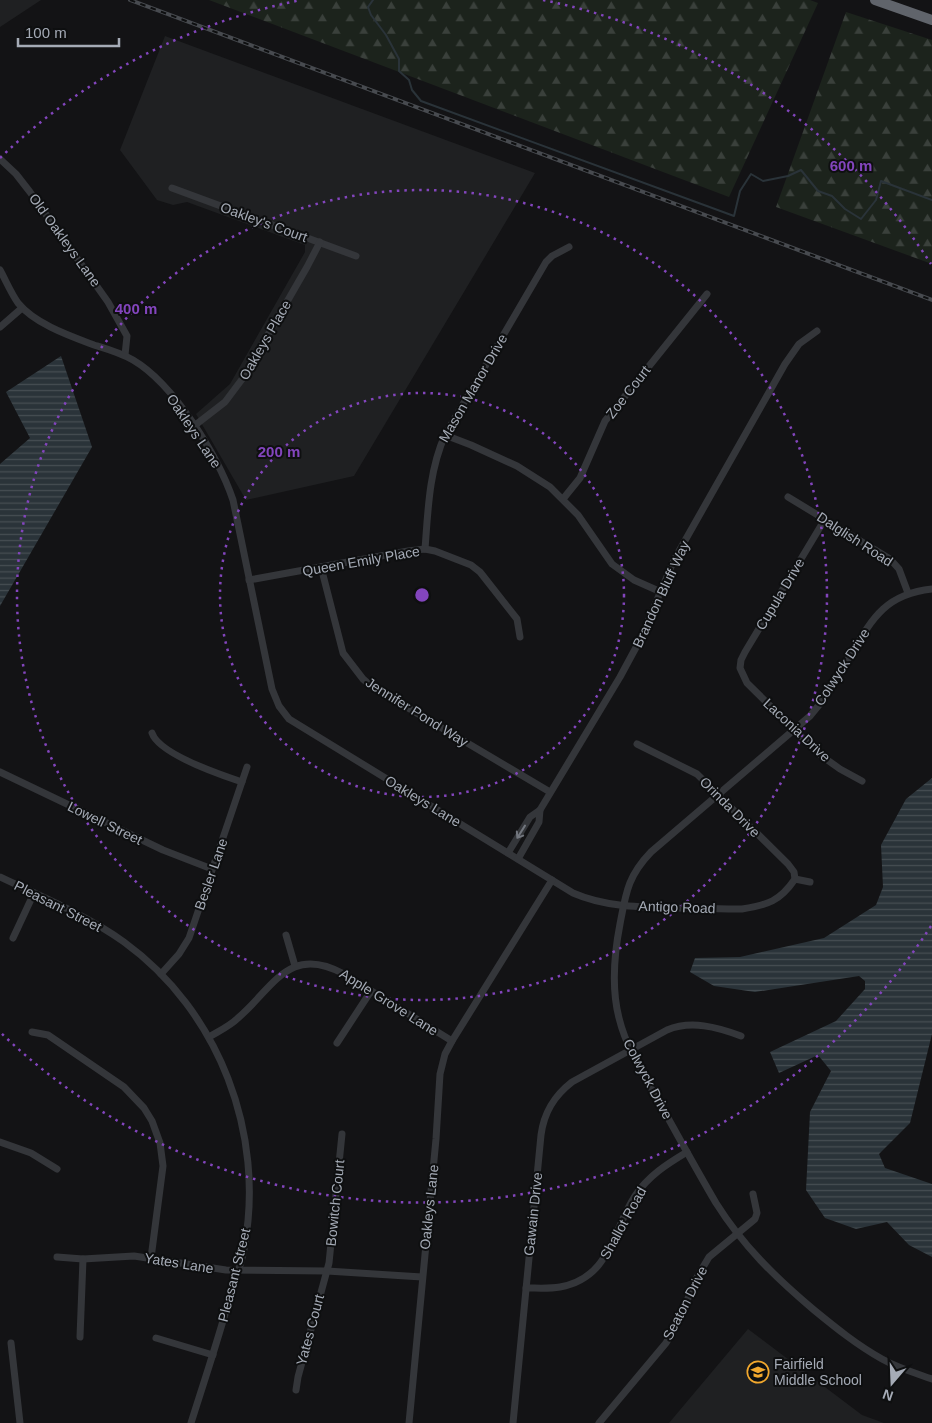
<svg xmlns="http://www.w3.org/2000/svg" width="932" height="1423" viewBox="0 0 932 1423" font-family="Helvetica,sans-serif">
<style>
.built{fill:#1f2022}
.forest{fill:url(#forest-firs)}
.water{fill:url(#water-rules)}
.lines{fill:none;stroke-linecap:round;stroke-linejoin:round}
.stream{stroke:#2a3339;stroke-width:2}
.minor{stroke:#34363a;stroke-width:7}
.highway{stroke:#60646b;stroke-width:10}
.rail-casing{stroke:#474a4f;stroke-width:4}
.rail{stroke:#0e0f10;stroke-width:2;stroke-dasharray:5.5;stroke-linecap:butt}
.oneway{stroke:#72767e}
.ring{fill:none;stroke:#8345bd;stroke-width:2.5;stroke-dasharray:2.5 5}
.labels{text-anchor:middle;dominant-baseline:central;stroke-width:4;stroke-linejoin:round;paint-order:stroke}
.street-label{font-size:14px;fill:#a5abb6;stroke:#0e0f10}
.poi-label{font-size:14px;fill:#a5abb6;stroke:#0e0f10;text-anchor:start}
.centre{fill:#8345bd;stroke:#0e0f10;stroke-width:2.5}
.ring-label{font-size:15px;text-anchor:middle;font-weight:bold;fill:#8345bd;stroke:#0e0f10;stroke-width:4;stroke-linejoin:round;paint-order:stroke}
</style>
<defs>
<pattern id="forest-firs" width="22" height="20" patternUnits="userSpaceOnUse" patternTransform="scale(1.25)"><rect width="22" height="20" fill="#1c231c"/><path d="M5 1l3.5 6h-7zM16 11l3.5 6h-7z" fill="#3a403b"/></pattern>
<pattern id="water-rules" width="6" height="5" patternUnits="userSpaceOnUse" patternTransform="scale(1.25)"><rect width="6" height="5" fill="#2a3339"/><path d="M0 2.5h6" fill="none" stroke="#464e53"/></pattern>
</defs>
<rect width="100%" height="100%" fill="#131315"/>
<g class="built">
<path d="M0,0H41L0,27Z"/>
<path d="M165,36L535,173L354,476L246,500L196,414L230,384L305,252V245L187,202L173,205L157,200L120,150Z"/>
<path d="M748,1329L862,1415L884,1423H669Z"/>
</g>
<g class="forest">
<path d="M209,0H810L818,3L729,197Z"/>
<path d="M846,12L932,40V264L776,207Z"/>
</g>
<g class="water">
<path d="M61,356L92,447L0,606V464L30,438L6,392Z"/>
<path d="M932,778V1034L910,1123L879,1154L885,1168L932,1184V1257L909,1245L887,1222L856,1229L825,1218L806,1190L810,1112L831,1071L818,1055L779,1073L770,1052L836,1021L865,989V981L859,976L755,992L714,986L690,972L695,958L740,957L824,938L876,905L883,887L881,845L906,799Z"/>
</g>
<g class="lines">
<path class="stream" d="M373,0L368,7L371,15L386,35L399,59V71L409,80L412,90L421,101L734,216L740,191L751,174L763,181L788,176L801,170L818,191L832,196L845,209L861,219L876,200L881,181L932,200"/>
<g class="minor">
<path d="M0,159L16,174L30,192L108,302L127,336L125,355"/>
<path d="M172,188L356,256"/>
<path d="M0,270C6,281 11,293 18,303C35,324 70,336 94,345C107,349 121,353 133,360C174,384 218,456 233,500L272,689L279,706L289,719L573,893C605,907 640,907 676,908C698,908 720,909 742,909C768,905 780,901 795,879"/>
<path d="M0,327L22,308"/>
<path d="M194,426L225,402L243,378L307,267L320,242"/>
<path d="M445,435L471,445L517,466L550,487L578,515L612,564L634,580L661,592"/>
<path d="M788,497L890,559L899,569L908,593"/>
<path d="M563,499L580,478L605,421L707,294"/>
<path d="M825,519L745,652L741,660L740,668L747,683L819,754L840,769L862,781"/>
<path d="M425,549C428,510 429,471 445,435L546,262L552,256L569,247"/>
<path d="M321,567L343,653L363,679L371,686L550,792"/>
<path d="M249,580L408,551L425,549L435,551L471,565L480,572L517,619L520,637"/>
<path d="M932,589C885,594 872,619 850,656C840,673 830,689 819,705L810,716L651,852C628,876 626,892 620,924C614,955 611,987 619,1018C626,1047 643,1074 658,1100C677,1134 696,1169 716,1203C743,1246 775,1277 814,1310C836,1328 857,1345 882,1359C898,1368 915,1373 932,1379"/>
<path d="M152,733C159,754 221,775 242,782"/>
<path d="M637,744L697,774L788,864L794,872L795,879L810,882"/>
<path d="M0,772L163,850L212,869"/>
<path d="M540,810L620,677L640,640L674,560L785,364L799,344L817,331"/>
<path d="M508,853L530,817L540,810L539,822L518,859"/>
<path d="M0,877C42,897 86,915 124,942C219,1011 266,1134 244,1249C240,1269 233,1288 227,1307C216,1346 203,1385 191,1423"/>
<path d="M286,935L295,966"/>
<path d="M13,938L34,893"/>
<path d="M161,974L179,954L189,938L247,767"/>
<path d="M32,1032L48,1035L124,1087L144,1108L152,1121L160,1143L163,1166L151,1258"/>
<path d="M209,1037C219,1031 230,1026 238,1018C274,987 289,944 344,974L452,1041"/>
<path d="M337,1043L371,991"/>
<path d="M0,1142L31,1153L57,1169"/>
<path d="M57,1257L83,1259L134,1256L226,1270L327,1271L422,1277"/>
<path d="M526,1288C537,1288 549,1289 560,1287C610,1278 612,1232 635,1196C648,1176 667,1164 687,1152"/>
<path d="M80,1337L83,1259"/>
<path d="M156,1338L213,1355"/>
<path d="M11,1343L20,1423"/>
<path d="M296,1390L298,1377L329,1263L342,1134"/>
<path d="M409,1423L436,1139L440,1074L445,1054L452,1041L552,880"/>
<path d="M513,1423L541,1135C544,1112 554,1096 572,1082L667,1030C691,1020 717,1027 741,1036"/>
<path d="M599,1423L666,1343L679,1320L696,1279L709,1257L755,1219L757,1213L753,1194"/>
</g>
<path class="highway" d="M875,0L932,20"/>
<g class="rail-casing">
<path id="rail" d="M130,0L932,300"/>
</g>
<use href="#rail" class="rail"/>
</g>
<defs><path id="oneway-shaft" d="M-6 0H5M1.5-3L5.5 0L1.5 3" fill="none" stroke-width="1.6" stroke-linecap="round" stroke-linejoin="round" transform="scale(1.25)"/></defs>
<use class="oneway" href="#oneway-shaft" transform="translate(521 832) rotate(122)"/>
<g class="ring">
<circle cx="422" cy="595" r="202"/>
<circle cx="422" cy="595" r="405"/>
<path d="M931 926A607 607 0 0 1 0 1032M0 158A607 607 0 0 1 301 0M543 0A607 607 0 0 1 931 264"/>
</g>
<defs>
<g id="school-ring" transform="scale(1.125)"><circle r="9.5" fill="#0e0f10" stroke="#f2a82e" stroke-width="1.5"/><path d="M0-5L7-2L0 1L-7-2ZM-4 1L0 2.5L4 1V4Q0 6-4 4Z" fill="#f2a82e"/></g>
</defs>
<g fill-rule="evenodd">
<use href="#school-ring" x="758" y="1372"/>
</g>
<g class="labels">
<g class="street-label">
<text transform="translate(264 222) rotate(20)">Oakley's Court</text>
<text transform="translate(65 240) rotate(54)">Old Oakleys Lane</text>
<text transform="translate(265 340) rotate(-60)">Oakleys Place</text>
<text transform="translate(473 388) rotate(-60)">Mason Manor Drive</text>
<text transform="translate(628 392) rotate(-52)">Zoe Court</text>
<text transform="translate(194 431) rotate(56)">Oakleys Lane</text>
<text transform="translate(855 539) rotate(33)">Dalglish Road</text>
<text transform="translate(361 561) rotate(-10)">Queen Emily Place</text>
<text transform="translate(661 594) rotate(-65)">Brandon Bluff Way</text>
<text transform="translate(780 594) rotate(-59)">Cupula Drive</text>
<text transform="translate(842 667) rotate(-57)">Colwyck Drive</text>
<text transform="translate(417 712) rotate(32)">Jennifer Pond Way</text>
<text transform="translate(797 730) rotate(43)">Laconia Drive</text>
<text transform="translate(423 801) rotate(31)">Oakleys Lane</text>
<text transform="translate(730 807) rotate(45)">Orinda Drive</text>
<text transform="translate(105 823) rotate(26)">Lowell Street</text>
<text transform="translate(211 874) rotate(-71)">Besler Lane</text>
<text transform="translate(58 906) rotate(27)">Pleasant Street</text>
<text transform="translate(677 907) rotate(2)">Antigo Road</text>
<text transform="translate(389 1002) rotate(32)">Apple Grove Lane</text>
<text transform="translate(648 1079) rotate(62)">Colwyck Drive</text>
<text transform="translate(335 1203) rotate(-84)">Bowitch Court</text>
<text transform="translate(429 1207) rotate(-84)">Oakleys Lane</text>
<text transform="translate(533 1214) rotate(-84)">Gawain Drive</text>
<text transform="translate(623 1223) rotate(-61)">Shallot Road</text>
<text transform="translate(179 1263) rotate(9)">Yates Lane</text>
<text transform="translate(234 1275) rotate(-76)">Pleasant Street</text>
<text transform="translate(685 1303) rotate(-63)">Seaton Drive</text>
<text transform="translate(310 1330) rotate(-75)">Yates Court</text>
</g>
<g class="poi-label">
<text x="774" y="1364">Fairfield<tspan x="774" dy="16">Middle School</tspan></text>
</g>
</g>
<circle cx="422" cy="595" r="8" class="centre"/>
<g class="ring-label">
<text x="851" y="171">600 m</text>
<text x="136" y="314">400 m</text>
<text x="279" y="457">200 m</text>
</g>
<g transform="translate(892 1383) rotate(199)" stroke="#0e0f10" stroke-width="4" paint-order="stroke">
<path d="M0-4L9 19L0 12L-9 19Z" fill="#a5abb6"/>
<text y="-8" font-size="14" font-weight="bold" text-anchor="middle" fill="#a5abb6">N</text>
</g>
<path d="M18 38v8h101v-8" fill="none" stroke="#a5abb6" stroke-width="2.5"/>
<text x="25" y="38" font-size="15" fill="#a5abb6" stroke="#0e0f10" stroke-width="4" paint-order="stroke">100 m</text>
</svg>
